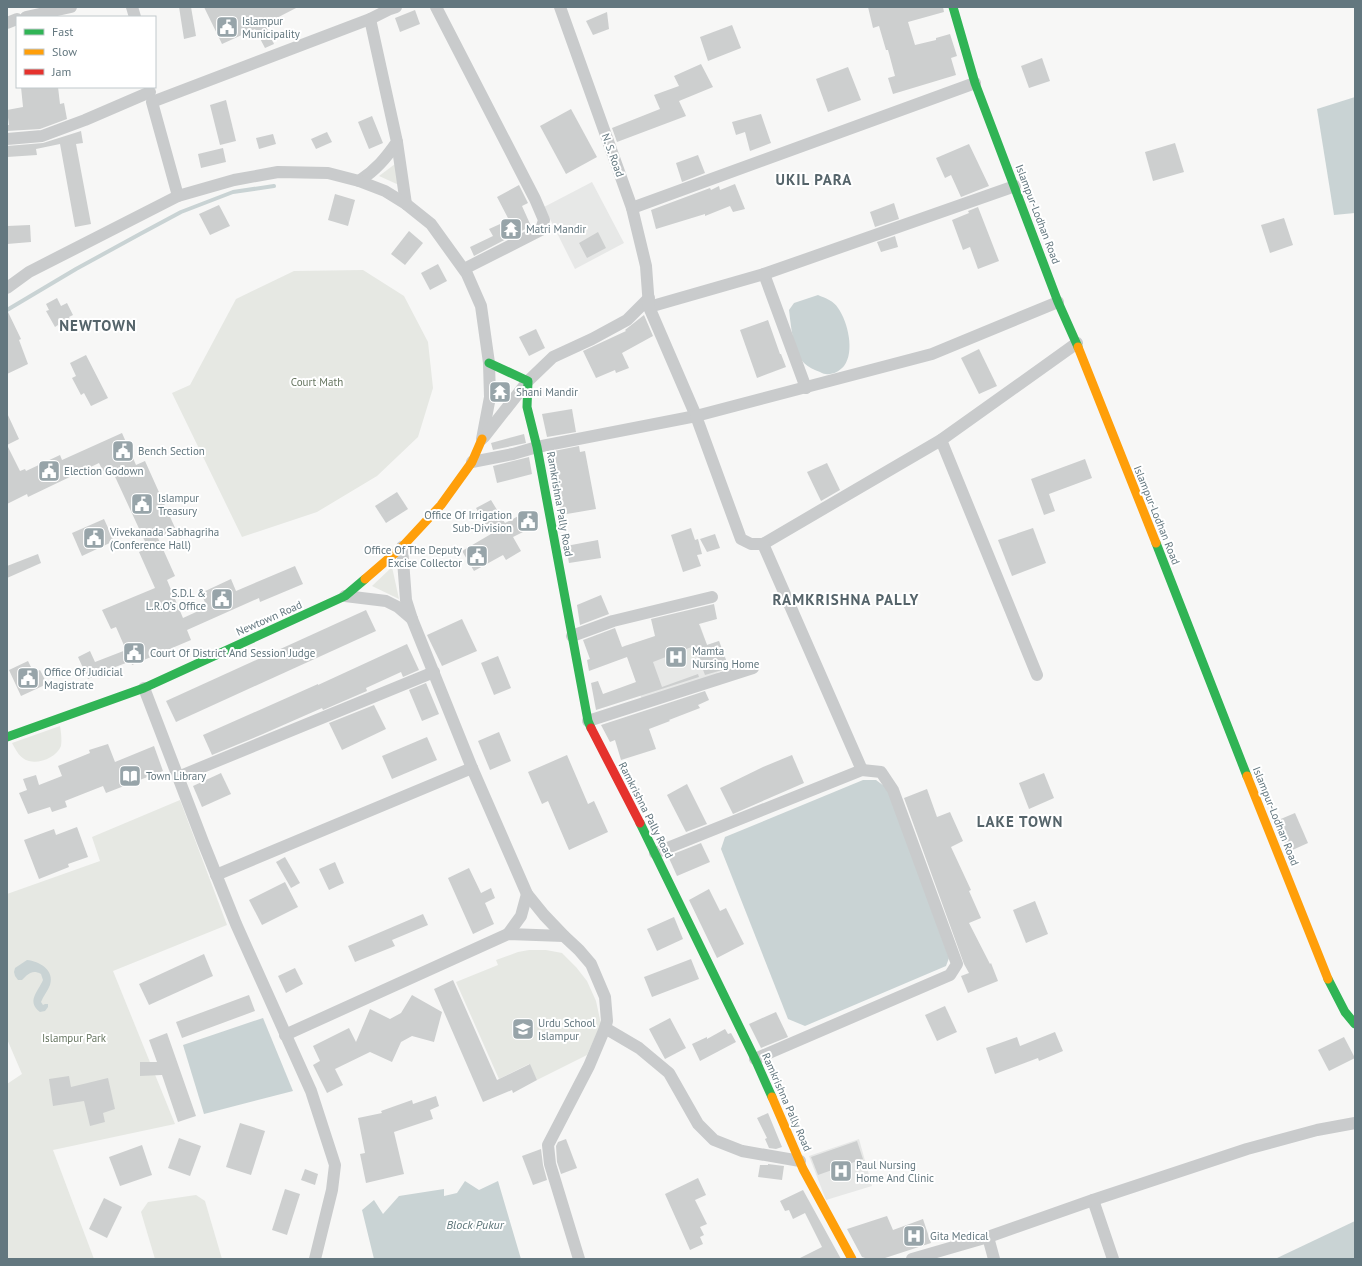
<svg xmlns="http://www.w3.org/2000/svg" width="1362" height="1266" viewBox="0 0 1362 1266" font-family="'PT Sans',sans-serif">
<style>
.built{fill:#e7e8e7}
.green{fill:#e6e8e3}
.water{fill:#c9d3d4}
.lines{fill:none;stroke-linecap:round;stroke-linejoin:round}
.stream{stroke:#c9d3d4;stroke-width:4}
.building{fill:#cdcfcf}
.street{stroke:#c9cbcc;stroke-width:12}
.fast{stroke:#30b455;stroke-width:9}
.slow{stroke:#ff9f0a;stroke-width:9}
.jam{stroke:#e5322d;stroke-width:9}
.labels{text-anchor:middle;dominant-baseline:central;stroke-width:4;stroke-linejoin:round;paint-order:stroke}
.poi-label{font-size:11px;fill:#63777f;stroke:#fff;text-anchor:start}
.street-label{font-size:11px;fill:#63777f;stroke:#fff}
.park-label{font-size:11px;fill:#687762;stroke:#fff}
.water-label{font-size:12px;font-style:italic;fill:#5e767a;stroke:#fff}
.district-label{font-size:15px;font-weight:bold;letter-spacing:1px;fill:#55646a;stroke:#fff}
</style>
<rect width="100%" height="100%" fill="#f7f7f6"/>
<g class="built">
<path d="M592,182L624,243L575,269L544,207Z"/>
<path d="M700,625L707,645L719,641L729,668L717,673V674L642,700L624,646L652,638L654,642Z"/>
<path d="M859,1139L872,1186L826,1200L809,1156Z"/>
</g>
<g class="green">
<path d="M395,164L399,185L379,176Z"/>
<path d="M363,270L404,296L428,342L433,388L418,437L377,476L317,512L242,537L172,393L190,385L236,299L294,271Z"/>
<path d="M392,567L399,599L372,586Z"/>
<path d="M693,648L696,658L680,663L676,654Z"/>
<path d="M60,726C61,732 62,740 61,746C57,757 40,764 29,761C20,759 16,750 12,743Z"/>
<path d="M180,800L227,925L113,971L175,1124L53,1150L94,1259H7V1084L22,1074L7,1039V894L100,861L92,837Z"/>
<path d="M529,950H546L562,953L576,967L587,981L596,1001L601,1024L587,1055L537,1080L529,1064L499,1079L456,982L498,965L496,960L518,952Z"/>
<path d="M196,1195L205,1201L222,1259H155L141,1212L148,1202Z"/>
</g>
<g class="water">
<path d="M1355,97V213L1334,215L1317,109Z"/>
<path d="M818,295C825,298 834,301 838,308C848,322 855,352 844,366C838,373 828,377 820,372C814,370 808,367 804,363C793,351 791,326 789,310L794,303Z"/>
<path d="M863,780H876L888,789L949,958L946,966L805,1026L788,1019L721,849L725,837Z"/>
<path d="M27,960C39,961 55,970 50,985C48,991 43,996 41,1002L43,1005L45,1004H48V1007L45,1011L40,1012C26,1001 38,992 43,980L41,974C32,969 28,974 22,980H18L15,976L14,972L15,968Z"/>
<path d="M263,1018L293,1091L204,1114L183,1045Z"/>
<path d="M465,1181L479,1190L498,1181L521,1259H374L362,1210L374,1200L383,1214L399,1196L444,1189V1196L457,1193Z"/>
<path d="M1355,1221V1259H1275Z"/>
</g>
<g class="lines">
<path class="stream" d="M7,310L76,269L140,234L181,212L233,192L274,186"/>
</g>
<g class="building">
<path d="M179,7H191L196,36L184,39Z"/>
<path d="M204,7H298L265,24L274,44L265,48L255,29L222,44Z"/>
<path d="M868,7H943L944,12L908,22L915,45L936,40V38L950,34L957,56L951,58L956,75L893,94L888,78L895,76L888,50H886L879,26L873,28Z"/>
<path d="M415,10L420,24L400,32L395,18Z"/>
<path d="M607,12L609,29L593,35L586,21Z"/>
<path d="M732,25L741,48L708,61L700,37Z"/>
<path d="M1042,58L1050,81L1029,88L1021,66Z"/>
<path d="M701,64L713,87L679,101L686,116L617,142L612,128L660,109L654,95L679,86L674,76Z"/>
<path d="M848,67L861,100L828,112L816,79Z"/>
<path d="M21,87H58L60,104L64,103L67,119L40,129L7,131V125H9L7,110L23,107Z"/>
<path d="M226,100L236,141L220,145L210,105Z"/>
<path d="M571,109L597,157L566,174L540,126Z"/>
<path d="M761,114L771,143L750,151L745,132L736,135L732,122Z"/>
<path d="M372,116L383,143L369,149L358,122Z"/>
<path d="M81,131L83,143L76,144L91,224L75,227L60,144L36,149L37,155L7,157V146L43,143Z"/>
<path d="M327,132L332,142L316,149L311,139Z"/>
<path d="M273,134L276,144L259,149L256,138Z"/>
<path d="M1175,143L1184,172L1153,181L1145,152Z"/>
<path d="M969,144L989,186L961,197L951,175L945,178L936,158Z"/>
<path d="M223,148L226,162L201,168L198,154Z"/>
<path d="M698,155L705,173L682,182L676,163Z"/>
<path d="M735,184L745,209L733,212L730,206L705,216V214L656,229L651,210L710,188L711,190L719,186L720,190Z"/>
<path d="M519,185L528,203L522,206L531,226L474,256L470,247L493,236L489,229L509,220L497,197Z"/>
<path d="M335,194L355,200L348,226L328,220Z"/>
<path d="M894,203L899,219L875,227L870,212Z"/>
<path d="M219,205L230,226L210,235L199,214Z"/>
<path d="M978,207L999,261L978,269L970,247L963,250L952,220L969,213L968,211Z"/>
<path d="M1284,218L1293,245L1270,253L1261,225Z"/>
<path d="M30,225L31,242L7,244V226Z"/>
<path d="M409,231L423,243L405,265L391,254Z"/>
<path d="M598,232L606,248L587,258L579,243Z"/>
<path d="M895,236L898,247L881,252L877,242Z"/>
<path d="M438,264L447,281L430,290L421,273Z"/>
<path d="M57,298L61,306L67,303L73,315L69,317L73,324L60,330L58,325L55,327L46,311L49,310L46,304Z"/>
<path d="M7,312H8L21,339L19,340L28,364L7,374Z"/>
<path d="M644,315L653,336L622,353L629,368L616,373L615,370L596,378L583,351L626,331L625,330Z"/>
<path d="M768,320L780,354H781L786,367L757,378L740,330Z"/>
<path d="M536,329L545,348L529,356L519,337Z"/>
<path d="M979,349L997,386L979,394L961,358Z"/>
<path d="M86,355L108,398L91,406L84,393L81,395L72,378L76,376L70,363Z"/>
<path d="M572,409L576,432L547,437L542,414Z"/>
<path d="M7,413L19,439L7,445L20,471L25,469L26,471L60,455L62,460L122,433L136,465L145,461L176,530L158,538L175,576L167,580L183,618L207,607L201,593L231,579L236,591L295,566L303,584L260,602L259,598L187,630L191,640L132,665L131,661L105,671L88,679L78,657L90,651L95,662L126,650L116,627L111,629L102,610L155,588L139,552L148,548L111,468L103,471L99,463L28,497L27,494L7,504Z"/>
<path d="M524,434L526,443L493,450L491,443Z"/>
<path d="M579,446L580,452L585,451L596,509L561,515L549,452Z"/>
<path d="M529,457L532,474L497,483L493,466Z"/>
<path d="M1085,459L1092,478L1049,494L1055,511L1044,515L1031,479Z"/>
<path d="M827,463L840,490L821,501L807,472Z"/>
<path d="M397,492L408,509L386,523L375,506Z"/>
<path d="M491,500L505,523L528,511H533L539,524L513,537L521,551L506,560L503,555L474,571L462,551L491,534L476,508Z"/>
<path d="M104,519L114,541L82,556L72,533Z"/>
<path d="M691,528L695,540L698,539L702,554L697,555L701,566L683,572L671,535Z"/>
<path d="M1033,528L1046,563L1012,576L998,540Z"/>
<path d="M715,534L720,548L707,552L700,539Z"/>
<path d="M598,540L601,558L569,563L566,546Z"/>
<path d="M38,554L41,563L7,578V566Z"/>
<path d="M601,595L609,614L580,625L577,605Z"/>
<path d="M714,604L717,619L699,624L707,645L719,641L729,668L705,675L694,646L653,662L662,687L698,674L699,677L596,710L591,683L598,681L603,694L636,682L627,657L589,671L587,660L590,659L583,640L615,628L622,647L655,636L651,619Z"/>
<path d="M366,610L376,631L176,722L166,701Z"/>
<path d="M462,619L477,651L442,666L427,635Z"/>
<path d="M407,644L419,670L403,677L401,672L366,688L367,691L323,710L322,708L263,734L212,755L203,735L318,684V685Z"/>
<path d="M498,656L511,688L494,695L481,663Z"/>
<path d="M28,661L34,673L40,670L47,684L21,696L9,670Z"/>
<path d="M426,683L439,714L422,721L409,690Z"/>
<path d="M705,691L709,700L698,705L700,708L669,720L670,721L649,729L656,749L621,760L615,740L610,742L601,725Z"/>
<path d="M374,705L386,729L342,750L329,723Z"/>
<path d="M499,732L511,761L490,770L478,741Z"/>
<path d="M427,737L437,760L392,779L382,756Z"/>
<path d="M108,744L115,762L154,746L163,771L106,793L103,786L65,801L67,807L52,812L50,807L28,814L19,793L27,790L23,779L36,775L39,785L62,776L58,766L90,753L89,750Z"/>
<path d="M567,755L588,804L594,801L608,832L569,850L548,801L542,804L528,772Z"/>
<path d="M792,755L804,783L733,814L720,788L763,767Z"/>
<path d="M221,773L231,794L202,807L193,786Z"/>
<path d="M1044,773L1054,798L1029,809L1019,783Z"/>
<path d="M687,784L707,824L686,832L667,795Z"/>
<path d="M927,789L937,817L950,812L963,841L951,847L971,890L969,891L981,918L969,923L990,964L991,963L998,981L968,993L961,976L969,973L964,964L904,798Z"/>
<path d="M1295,813L1308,843L1288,852L1276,821Z"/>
<path d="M77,827L88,857L68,864L69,867L39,879L24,840L54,829L56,835Z"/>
<path d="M701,843L710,862L677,876L668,856Z"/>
<path d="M285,857L300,883L291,888L276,862Z"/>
<path d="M335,862L344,883L329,890L319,869Z"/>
<path d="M469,868L481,893L491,888L495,898L485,903L494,924L473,934L448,878Z"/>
<path d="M285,882L298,907L262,925L249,900Z"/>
<path d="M709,889L720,911L726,908L744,944L717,958L689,900Z"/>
<path d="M1035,901L1048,934L1026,943L1013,910Z"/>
<path d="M423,914L428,925L392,940L395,946L355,962L348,946Z"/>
<path d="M674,917L683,939L657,951L647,929Z"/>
<path d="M204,954L213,976L149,1005L139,984Z"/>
<path d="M691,959L699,979L652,997L644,977Z"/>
<path d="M295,968L303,984L286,993L278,976Z"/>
<path d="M453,980L497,1080L530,1064L537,1080L513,1093L512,1090L483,1102L434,989Z"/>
<path d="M249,995L255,1011L182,1038L176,1022Z"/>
<path d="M412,995L442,1012L434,1042L412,1036L401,1042L392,1062L370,1052L335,1069L343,1085L327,1093L313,1065L320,1061L313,1046L349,1028L356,1042L370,1009L390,1019L401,1013Z"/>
<path d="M945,1006L957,1032L937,1041L925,1015Z"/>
<path d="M776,1012L788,1037L761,1048L749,1024Z"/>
<path d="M670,1018L686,1048L665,1059L649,1029Z"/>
<path d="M725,1029L728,1034L731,1033L736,1042L700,1061L692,1044L707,1037V1039Z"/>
<path d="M1055,1032L1063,1051L1039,1061L1038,1058L995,1074L986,1048L1017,1037L1020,1046Z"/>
<path d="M167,1033L196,1116L178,1122L162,1075L140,1076V1062H157L149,1040Z"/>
<path d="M1344,1037L1355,1058L1329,1071L1318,1050Z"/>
<path d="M69,1076L71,1087L108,1078L115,1109L103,1113L105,1122L90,1126L84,1101L53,1106L49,1079Z"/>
<path d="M436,1096L439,1106L430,1110L433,1119L394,1132L404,1174L366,1183L360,1154L365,1153L358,1118L382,1113L381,1111L412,1100L413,1104Z"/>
<path d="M768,1113L782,1147L776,1149L769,1148L765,1139L767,1138L757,1118Z"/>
<path d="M240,1123L265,1131L251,1175L226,1167Z"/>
<path d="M179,1138L201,1146L190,1176L168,1168Z"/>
<path d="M566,1139L577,1168L561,1174L557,1162L556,1146L558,1142Z"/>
<path d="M857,1141L863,1159L818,1175L811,1157Z"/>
<path d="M142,1145L152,1175L120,1186L109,1157Z"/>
<path d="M541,1149L543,1165L547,1180L533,1185L522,1156Z"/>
<path d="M768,1164L784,1166L782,1180L758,1177L760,1165H768Z"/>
<path d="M305,1169L318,1174L315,1185L301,1180Z"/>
<path d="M698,1178L706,1195L695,1200L707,1224L700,1227L704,1235L700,1237L703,1244L690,1250L665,1194Z"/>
<path d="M285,1189L300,1194L287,1235L272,1230Z"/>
<path d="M803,1190L841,1259H798L822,1247L805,1213L793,1219L789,1210L785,1211L780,1201Z"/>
<path d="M104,1198L122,1207L107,1238L89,1229Z"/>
<path d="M887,1216L893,1230L923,1219L931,1243L882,1259H868L862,1257L847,1229Z"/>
</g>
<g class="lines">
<g class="street">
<path d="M132,7L135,17"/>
<path d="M436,7L535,199L544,220L541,230L464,269"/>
<path d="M26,17L71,7"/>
<path d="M7,23L17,19"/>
<path d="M7,139L42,136L85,120L150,92"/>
<path d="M397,142L406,204"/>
<path d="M359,181C376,170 386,158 397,142L370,19"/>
<path d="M178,196L152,102L370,19L390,9L396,7"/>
<path d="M632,208L975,83"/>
<path d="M764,274L806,388"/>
<path d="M7,288L29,272L178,196L234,180L278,172L328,173L359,181L385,191L406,204L431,224L467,274L481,306L489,363L490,397L482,439"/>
<path d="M649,307L764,274L1015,186"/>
<path d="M484,437L528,381L553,357L592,339L627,320L649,298"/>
<path d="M941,440L1037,675"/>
<path d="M472,462L513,454L537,447L696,416L649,307L646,266L632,208L560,7"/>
<path d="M763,544L941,440L1077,343"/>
<path d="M402,547L406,600L412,619L472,768L527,894L544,915L564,936L579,950L591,964L605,997L607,1021L605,1028L639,1048L669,1073L698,1124L714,1140L742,1151L800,1161"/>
<path d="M345,596L386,601L398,607L412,619"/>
<path d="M572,636L613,621L712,597"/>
<path d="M144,688L203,842L236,924L311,1091L335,1165L332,1190L315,1259"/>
<path d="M588,721L753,668"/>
<path d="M862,770L763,544H751L741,539L696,416L932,354L1058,302"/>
<path d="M178,777L434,672"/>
<path d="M655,853L862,770L881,772L893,790L957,964L950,975L755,1059"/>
<path d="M216,875L472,768"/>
<path d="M508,934L521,916L527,894"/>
<path d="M285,1035L508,934L564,936"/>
<path d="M1093,1200L1113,1259"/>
<path d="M988,1237L994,1259"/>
<path d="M579,1259L550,1164L548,1145L589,1066L605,1028"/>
<path d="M912,1259L988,1237L1093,1200L1247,1149L1317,1130L1355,1123"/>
</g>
<g class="fast">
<path d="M953,7L975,83L1058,302L1078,347"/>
<path d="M489,363L528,381L527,407L537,447L588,721L591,728"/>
<path d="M1156,543L1247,776"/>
<path d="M7,737L144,688L345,596L365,579"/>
<path d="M640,823L755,1059L772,1097"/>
<path d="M1328,979L1345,1012L1355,1024"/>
</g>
<g class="slow">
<path d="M1078,347L1156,543"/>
<path d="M365,579L402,547L441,505L472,462L482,439"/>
<path d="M1247,776L1328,979"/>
<path d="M772,1097L803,1169L852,1259"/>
</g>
<path class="jam" d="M591,728L640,823"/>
</g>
<defs>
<g id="civic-square" transform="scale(1.15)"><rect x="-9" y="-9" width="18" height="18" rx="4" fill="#97a4a9" stroke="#fff"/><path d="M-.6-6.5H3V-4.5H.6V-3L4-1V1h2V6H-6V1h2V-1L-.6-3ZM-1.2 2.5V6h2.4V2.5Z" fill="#fff"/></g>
<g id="temple-square" transform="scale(1.15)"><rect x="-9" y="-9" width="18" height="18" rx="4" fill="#97a4a9" stroke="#fff"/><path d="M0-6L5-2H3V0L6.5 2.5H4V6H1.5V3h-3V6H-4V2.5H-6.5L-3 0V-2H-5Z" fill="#fff"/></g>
<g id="hospital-square" transform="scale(1.15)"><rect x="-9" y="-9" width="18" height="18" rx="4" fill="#97a4a9" stroke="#fff"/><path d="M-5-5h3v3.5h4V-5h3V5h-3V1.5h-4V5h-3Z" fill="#fff"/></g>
<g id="library-square" transform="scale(1.15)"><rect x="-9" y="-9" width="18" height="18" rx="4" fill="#97a4a9" stroke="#fff"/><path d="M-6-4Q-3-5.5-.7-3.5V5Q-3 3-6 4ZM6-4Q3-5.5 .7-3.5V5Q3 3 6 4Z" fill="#fff"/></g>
<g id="school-square" transform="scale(1.15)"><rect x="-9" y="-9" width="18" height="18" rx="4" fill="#97a4a9" stroke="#fff"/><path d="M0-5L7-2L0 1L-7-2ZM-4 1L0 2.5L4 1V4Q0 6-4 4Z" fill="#fff"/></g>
</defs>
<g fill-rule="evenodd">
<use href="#civic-square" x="227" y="27"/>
<use href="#temple-square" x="511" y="229"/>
<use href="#temple-square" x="500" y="392"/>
<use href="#civic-square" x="123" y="451"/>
<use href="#civic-square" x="49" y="471"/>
<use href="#civic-square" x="142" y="504"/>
<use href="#civic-square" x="528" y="521"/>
<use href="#civic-square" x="94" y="538"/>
<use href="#civic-square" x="477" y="556"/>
<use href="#civic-square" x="222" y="599"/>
<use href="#civic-square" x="134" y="653"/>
<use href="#hospital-square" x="676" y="657"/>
<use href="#civic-square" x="28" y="678"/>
<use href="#library-square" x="130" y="776"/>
<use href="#school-square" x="523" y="1029"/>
<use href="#hospital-square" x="841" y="1171"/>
<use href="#hospital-square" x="914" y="1236"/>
</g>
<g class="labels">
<g class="poi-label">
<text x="242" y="21">Islampur<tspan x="242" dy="13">Municipality</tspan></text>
<text x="526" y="229">Matri Mandir</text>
<text x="516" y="392">Shani Mandir</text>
<text x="138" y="451">Bench Section</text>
<text x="64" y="471">Election Godown</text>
<text x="158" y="498">Islampur<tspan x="158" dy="13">Treasury</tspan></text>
<text x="512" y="515" text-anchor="end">Office Of Irrigation<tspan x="512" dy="13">Sub-Division</tspan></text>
<text x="110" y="532">Vivekanada Sabhagriha<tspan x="110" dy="13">(Conference Hall)</tspan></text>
<text x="462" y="550" text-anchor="end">Office Of The Deputy<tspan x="462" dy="13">Excise Collector</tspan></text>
<text x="206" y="593" text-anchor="end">S.D.L &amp;<tspan x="206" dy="13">L.R.O’s Office</tspan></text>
<text x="692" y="651">Mamta<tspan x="692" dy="13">Nursing Home</tspan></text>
<text x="150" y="653">Court Of District And Session Judge</text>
<text x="44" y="672">Office Of Judicial<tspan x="44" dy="13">Magistrate</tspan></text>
<text x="146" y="776">Town Library</text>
<text x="538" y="1023">Urdu School<tspan x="538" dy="13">Islampur</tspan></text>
<text x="856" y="1165">Paul Nursing<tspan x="856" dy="13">Home And Clinic</tspan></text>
<text x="930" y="1236">Gita Medical</text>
</g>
<g class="street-label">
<text transform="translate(613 155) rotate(70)">N. S. Road</text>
<text transform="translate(1038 214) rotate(69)">Islampur-Lodhan Road</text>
<text transform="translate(560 504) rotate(80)">Ramkrishna Pally Road</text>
<text transform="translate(1157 515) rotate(68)">Islampur-Lodhan Road</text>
<text transform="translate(269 618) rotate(-24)">Newtown Road</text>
<text transform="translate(646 810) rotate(63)">Ramkrishna Pally Road</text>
<text transform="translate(1276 816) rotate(68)">Islampur-Lodhan Road</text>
<text transform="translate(787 1102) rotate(66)">Ramkrishna Pally Road</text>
</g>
<g class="park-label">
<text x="317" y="382">Court Math</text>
<text x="74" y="1038">Islampur Park</text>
</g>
<g class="water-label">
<text x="475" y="1224">Block Pukur</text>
</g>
<g class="district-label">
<text x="814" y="179">UKIL PARA</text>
<text x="98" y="325">NEWTOWN</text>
<text x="846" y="599">RAMKRISHNA PALLY</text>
<text x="1020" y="821">LAKE TOWN</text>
</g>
</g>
<rect width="1362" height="1266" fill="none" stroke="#63777f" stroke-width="16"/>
<rect x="16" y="16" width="140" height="72" fill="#ffffff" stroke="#c1c9cc"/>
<rect x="24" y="29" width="20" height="6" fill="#30b455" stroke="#c1c9cc"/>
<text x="52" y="36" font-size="12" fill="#63777f">Fast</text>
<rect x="24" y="49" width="20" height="6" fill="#ff9f0a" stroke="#c1c9cc"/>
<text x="52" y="56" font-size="12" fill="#63777f">Slow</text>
<rect x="24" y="69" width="20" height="6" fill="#e5322d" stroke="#c1c9cc"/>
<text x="52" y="76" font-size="12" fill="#63777f">Jam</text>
</svg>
